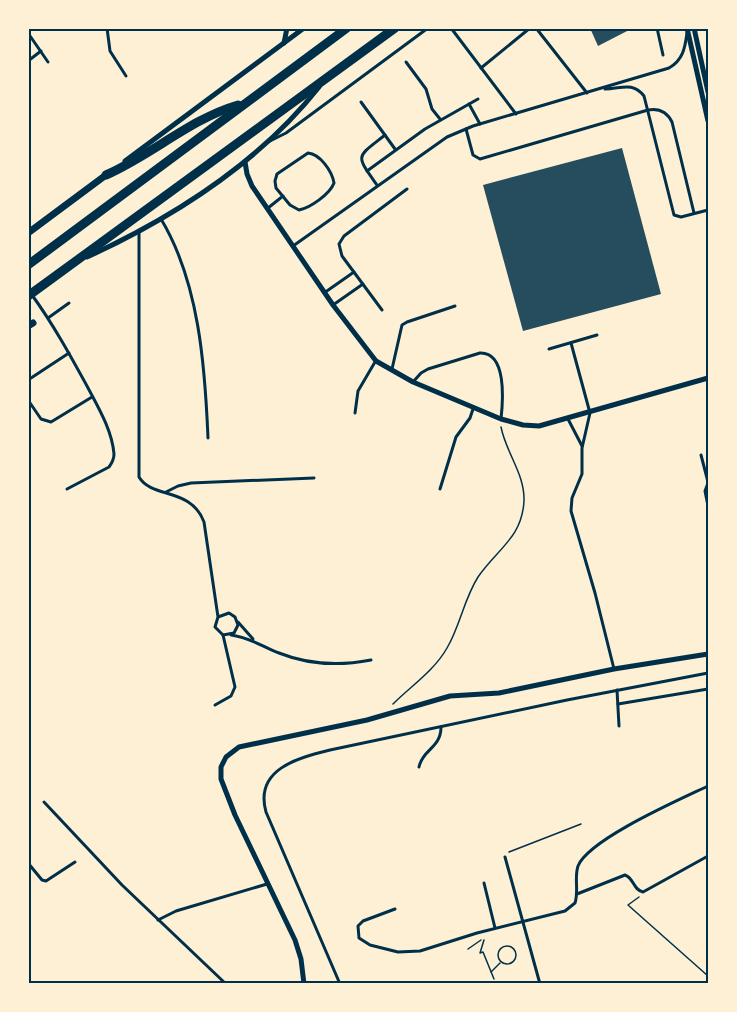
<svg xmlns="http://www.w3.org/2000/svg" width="737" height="1012" viewBox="0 0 737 1012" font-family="'Asap Condensed',sans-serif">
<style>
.building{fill:#264d5e}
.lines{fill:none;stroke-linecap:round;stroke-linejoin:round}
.path{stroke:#003049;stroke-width:1.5}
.service{stroke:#003049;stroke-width:3}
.minor{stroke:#003049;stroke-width:5}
.tertiary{stroke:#003049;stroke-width:7}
.primary{stroke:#003049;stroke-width:9}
.neatline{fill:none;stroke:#003049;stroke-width:2}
</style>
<rect width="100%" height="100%" fill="#fdf0d5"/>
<g class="building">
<path d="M590,28H633L598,46Z"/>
<path d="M622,148L661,294L523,331L483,185Z"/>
</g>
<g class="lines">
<g class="path">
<path d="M393,704C411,686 434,671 447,648C460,626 464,599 478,577C497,549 522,538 524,501C525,474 506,453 501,427"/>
<path d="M509,852L581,824"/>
<path d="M639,897L628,905L708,976"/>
<path d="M484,940L480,953L483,952L494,979"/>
<circle cx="507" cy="955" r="9"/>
<path d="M468,949L481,940"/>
<path d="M491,972L500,963"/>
</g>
<g class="service">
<path d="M107,28L110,51L126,76"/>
<path d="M451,28L516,114"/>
<path d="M536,28L587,93"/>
<path d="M657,28L663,55"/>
<path d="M28,33L48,62"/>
<path d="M28,61L41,51"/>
<path d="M406,62L426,89L432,109L440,119"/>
<path d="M481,68L530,28"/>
<path d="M605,89C621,89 632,81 644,96L674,215L681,217L708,210"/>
<path d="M361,102L395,149"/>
<path d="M469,104L480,124"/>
<path d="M466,129L473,155L480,159L648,110C659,108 667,112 672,122L694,213"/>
<path d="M270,141L286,133L428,28"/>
<path d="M308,153C320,154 332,171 334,183C330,194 310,208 299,210L290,205L276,188L275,181L277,174Z"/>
<path d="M367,171L425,129L478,99"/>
<path d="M377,185C355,154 356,158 385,135"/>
<path d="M268,208L283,196"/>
<path d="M161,219C199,282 205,366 208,438"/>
<path d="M139,231V477C152,499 191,487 204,522L218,617L215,627L223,635L234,633L238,625L235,617L229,613L218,617"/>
<path d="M293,246L447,137L473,126L669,68C683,60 685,48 687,33"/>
<path d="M324,293L354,272"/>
<path d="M32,295C53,324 70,355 87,386C98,407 112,430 114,454C114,460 112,463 109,467L67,489"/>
<path d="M333,305L363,284"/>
<path d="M382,310L342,256L339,244L344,236L407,189"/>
<path d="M48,318L69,303"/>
<path d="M571,343L590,413L582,448V474L572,498L571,511L595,593L614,669"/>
<path d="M549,349L597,335"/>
<path d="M392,369L402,325L407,322L455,306"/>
<path d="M28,380L69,353"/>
<path d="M413,382L421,373L428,369L480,353C507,352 503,401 501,419"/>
<path d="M28,400L41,419L51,422L92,397"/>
<path d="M355,413L358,391L375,362"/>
<path d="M568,419L582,446"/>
<path d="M701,455L708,482"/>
<path d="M708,483L705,491L708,506"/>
<path d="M440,489L456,437L470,418L473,409"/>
<path d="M166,492L178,486L191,483L314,478"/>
<path d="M238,622L253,639"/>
<path d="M231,635C249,637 263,647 279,653C309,665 340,666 371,660"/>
<path d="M617,690L619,726"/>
<path d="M618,704L708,689"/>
<path d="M215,705L231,696L235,687L223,635"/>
<path d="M419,767C423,749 441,748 441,727"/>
<path d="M44,802L122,885L226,984"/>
<path d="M505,857L540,984"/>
<path d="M28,863L42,880L46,881L75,862"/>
<path d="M484,883L495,928"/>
<path d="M577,894L625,875C634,878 633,890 643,892L708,856"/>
<path d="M395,909L363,921L358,926L359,938L370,945L398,952L420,951L477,933L565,911L575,903C579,891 574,878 578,866C589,839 681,799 708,786"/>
<path d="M158,920L176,911L267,884"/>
<path d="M488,983L489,984"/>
<path d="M340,984L266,812C254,769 298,758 330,750L567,700L708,673"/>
</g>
<g class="minor">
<path d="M687,28L708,121"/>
<path d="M694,28L708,92"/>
<path d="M284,43L287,28"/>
<path d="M125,161L304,28"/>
<path d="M245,162L247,174L252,186L333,305L376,361L413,382L501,419L523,425L539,426L708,378"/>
<path d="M87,257C174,217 259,163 319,87"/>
<path d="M304,984L301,959L295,940L235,815L221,779V767L226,757L239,747L367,720L450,696L499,693L614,669L708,654"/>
</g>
<g class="tertiary">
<path d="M28,233L106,175"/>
<path d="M28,326L33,323"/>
</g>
<g class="primary">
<path d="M106,175C152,155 190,119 238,105"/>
<path d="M28,265L347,28"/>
<path d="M28,296L395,28"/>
</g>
</g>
<rect width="737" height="1012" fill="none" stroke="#fdf0d5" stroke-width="60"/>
<rect x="30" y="30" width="677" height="952" class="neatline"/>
</svg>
